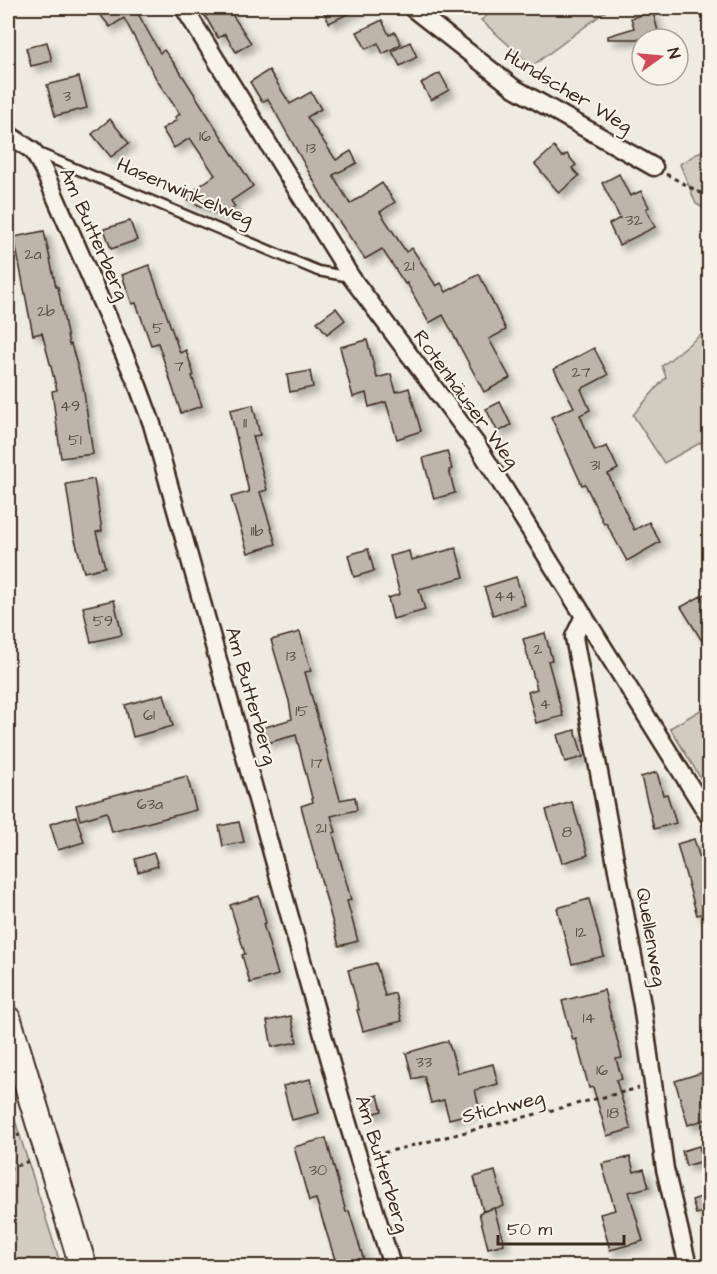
<svg xmlns="http://www.w3.org/2000/svg" width="717" height="1274" viewBox="0 0 717 1274" font-family="'Architects Daughter',sans-serif">
<style>
.green{fill:#d1cbc0;stroke:#867a6f;stroke-width:1.5}
.building{fill:#bdb5aa;stroke:#3b2a1e;stroke-width:1.5;filter:url(#shadow)}
.lines{fill:none;stroke-linecap:round;stroke-linejoin:round}
.lane-casing{stroke:#3b2a1e;stroke-width:13}
.street-casing{stroke:#3b2a1e;stroke-width:21}
.primary-casing{stroke:#3b2a1e;stroke-width:30}
.path{stroke:#3b2a1e;stroke-width:3;stroke-dasharray:4.5 4.5;stroke-linecap:butt}
.lane{stroke:#f7f3e8;stroke-width:8}
.street{stroke:#f7f3e8;stroke-width:16}
.primary{stroke:#f7f3e8;stroke-width:26}
.labels{text-anchor:middle;dominant-baseline:central;stroke-width:4.5;stroke-linejoin:round;paint-order:stroke}
.number-label{font-size:16px;fill:#5c4d41}
.street-label{font-size:20px;fill:#3b2a1e;stroke:#f7f3e8}
</style>
<defs>
<filter id="shadow"><feDropShadow dx="5.5" dy="5.5" stdDeviation="3" flood-color="#0004"/></filter>
</defs>
<rect width="100%" height="100%" fill="#efebe0"/>
<filter id="ink" filterUnits="userSpaceOnUse"><feTurbulence type="fractalNoise" baseFrequency=".0167" numOctaves="2"/><feDisplacementMap in="SourceGraphic" scale="12" xChannelSelector="R" yChannelSelector="G"/><feConvolveMatrix kernelMatrix="1 2 1 2 8 2 1 2 1" color-interpolation-filters="sRGB"/></filter>
<g filter="url(#ink)">
<g class="green">
<path d="M498,8H610L532,66L481,20Z"/>
<path d="M709,146V211L696,204L680,164Z"/>
<path d="M709,328V438L664,463L633,415L666,377L662,366Z"/>
<path d="M709,705V792L670,728Z"/>
<path d="M8,1098L61,1266H8Z"/>
</g>
<g class="building">
<path d="M95,8H140L136,10L160,53L164,50L179,70L253,186L231,201L235,207L222,216L183,198L215,175L190,138L174,148L162,129L177,120L175,117L180,114L158,82L124,18L110,27Z"/>
<path d="M219,8H228L251,43L236,52L225,34L218,38L205,16Z"/>
<path d="M322,8H360L329,23Z"/>
<path d="M653,12L660,39H608V36L634,28L631,18Z"/>
<path d="M382,20L389,35L395,32L401,44L383,54L378,43L366,49L357,32Z"/>
<path d="M47,42L52,61L31,66L26,48Z"/>
<path d="M410,42L417,57L400,66L392,51Z"/>
<path d="M269,70L290,104L311,92L321,109L307,117L336,160L351,151L357,163L333,175L350,204L382,183L395,202L380,212L406,252L412,248L436,286L441,283L446,292L479,274L506,330L489,339L510,378L484,392L443,315L429,323L407,283L405,284L382,249L365,259L325,201L268,99L262,102L250,82Z"/>
<path d="M440,73L449,90L431,100L421,83Z"/>
<path d="M79,77L87,108L55,116L47,85Z"/>
<path d="M110,119L129,143L111,157L92,134Z"/>
<path d="M554,147L562,157L567,154L576,165L572,168L579,176L559,193L535,164Z"/>
<path d="M619,174L630,196L641,191L649,207L646,209L655,227L619,245L609,224L620,218L602,183Z"/>
<path d="M130,221L137,240L111,249L104,229Z"/>
<path d="M44,231L56,287H58L69,345L71,344L83,386L93,454L61,458L52,391L57,390L42,333L33,335L14,237Z"/>
<path d="M149,265L180,353L186,350L194,375L192,376L202,406L181,413L158,343L151,345L136,303L132,304L122,275Z"/>
<path d="M336,308L345,320L327,334L317,322Z"/>
<path d="M367,340L377,378L391,374L396,392L409,388L421,431L397,439L386,402L369,407L366,393L353,397L340,347Z"/>
<path d="M594,348L608,375L581,389L590,410L580,415L595,451L607,446L618,469L608,474L634,530L649,522L660,542L627,561L606,523L604,524L585,484L582,485L551,417L574,407L554,369Z"/>
<path d="M310,371L313,387L290,392L287,375Z"/>
<path d="M500,402L511,425L498,432L486,409Z"/>
<path d="M253,405L260,435L253,436L267,490L260,492L276,544L248,553L231,497L249,492L230,410Z"/>
<path d="M447,451L452,469L449,470L455,493L434,499L423,458Z"/>
<path d="M94,479L102,531L96,532L105,567L84,572L74,536L66,484Z"/>
<path d="M456,548L464,577L419,589L425,610L393,619L388,598L400,594L390,556L409,551L411,560Z"/>
<path d="M368,549L374,571L354,577L348,555Z"/>
<path d="M516,577L525,605L493,615L484,587Z"/>
<path d="M710,591V654L681,607Z"/>
<path d="M114,600L122,635L91,642L83,607Z"/>
<path d="M300,632L311,671L305,672L340,800L355,797L357,810L331,816L336,832L333,833L351,900L347,901L358,941L339,946L301,806L313,802L296,735L267,743L262,728L292,719L289,701L271,640Z"/>
<path d="M545,633L552,660L548,661L563,716L536,723L528,692L537,689L523,639Z"/>
<path d="M164,694L173,726L133,737L125,705Z"/>
<path d="M575,730L583,757L565,762L557,735Z"/>
<path d="M657,772L663,795L667,794L676,823L654,829L641,777Z"/>
<path d="M187,776L196,810L112,832L107,812L80,820L76,805Z"/>
<path d="M572,802L588,855L562,863L546,810Z"/>
<path d="M76,816L84,842L58,850L50,824Z"/>
<path d="M239,822L244,842L223,846L219,826Z"/>
<path d="M694,839L710,892V912L697,915L677,844Z"/>
<path d="M154,853L158,866L138,872L135,859Z"/>
<path d="M259,896L266,923L263,924L278,975L250,983L242,955L245,954L230,905Z"/>
<path d="M589,899L604,956L572,964L557,908Z"/>
<path d="M376,963L385,996L395,993L402,1021L363,1031L357,1010H359L348,970Z"/>
<path d="M604,990L622,1058L616,1059L622,1079L616,1080L631,1129L607,1136L593,1087L589,1088L576,1039L573,1040L562,1001Z"/>
<path d="M291,1016L297,1042L272,1047L267,1021Z"/>
<path d="M448,1041L458,1073L493,1064L498,1084L475,1090L480,1111L449,1119L444,1100L431,1103L424,1076L413,1079L406,1053Z"/>
<path d="M707,1071L710,1078V1118L688,1125L675,1081Z"/>
<path d="M310,1079L319,1113L292,1120L283,1086Z"/>
<path d="M378,1095L382,1111L368,1115L364,1099Z"/>
<path d="M326,1138L346,1212L349,1211L365,1264L358,1266H337L316,1199L309,1201L294,1147Z"/>
<path d="M699,1146L703,1161L686,1166L682,1151Z"/>
<path d="M630,1157L634,1172L644,1169L649,1187L629,1192L643,1241L610,1250L600,1214L615,1210L602,1164Z"/>
<path d="M495,1171L504,1206L483,1211L474,1177Z"/>
<path d="M710,1194V1210L696,1214L692,1200Z"/>
<path d="M494,1208L504,1244L488,1248L479,1213Z"/>
</g>
<g class="lines">
<g class="lane-casing">
<path id="lane" d="M36,152L318,271L350,277"/>
</g>
<g class="street-casing">
<g id="street">
<path d="M184,8L351,277L477,445L710,818"/>
<path d="M412,8L514,88L654,167"/>
<path d="M8,134L33,151L44,171L138,386L152,424L345,1114L392,1266"/>
<path d="M584,616L574,637L642,1005L665,1169L688,1266"/>
</g>
</g>
<g class="primary-casing">
<path id="primary" d="M8,1020L83,1266"/>
</g>
<g class="path">
<path d="M666,174L710,198"/>
<path d="M8,1137L20,1135"/>
<path d="M375,1155L639,1088"/>
<path d="M8,1169L29,1161"/>
</g>
<use href="#lane" class="lane"/>
<use href="#street" class="street"/>
<use href="#primary" class="primary"/>
</g>
</g>
<g class="labels">
<g class="number-label">
<text x="67" y="96">3</text>
<text x="205" y="136">16</text>
<text x="311" y="148">13</text>
<text x="634" y="220">32</text>
<text x="33" y="254">2a</text>
<text x="409" y="266">21</text>
<text x="46" y="311">2b</text>
<text x="158" y="328">5</text>
<text x="179" y="366">7</text>
<text x="581" y="372">27</text>
<text x="70" y="406">49</text>
<text x="245" y="423">11</text>
<text x="75" y="440">51</text>
<text x="595" y="465">31</text>
<text x="257" y="531">11b</text>
<text x="505" y="596">44</text>
<text x="103" y="621">59</text>
<text x="538" y="649">2</text>
<text x="291" y="656">13</text>
<text x="545" y="704">4</text>
<text x="302" y="711">15</text>
<text x="149" y="715">61</text>
<text x="317" y="763">17</text>
<text x="150" y="804">63a</text>
<text x="321" y="828">21</text>
<text x="567" y="832">8</text>
<text x="581" y="932">12</text>
<text x="589" y="1018">14</text>
<text x="424" y="1062">33</text>
<text x="602" y="1070">16</text>
<text x="613" y="1113">18</text>
<text x="318" y="1170">30</text>
</g>
<g class="street-label">
<text transform="translate(568 91) rotate(31)">Hundscher Weg</text>
<text transform="translate(185 192) rotate(23)">Hasenwinkelweg</text>
<text transform="translate(94 234) rotate(66)">Am Butterberg</text>
<text transform="translate(466 399) rotate(54)">Rotenhäuser Weg</text>
<text transform="translate(251 696) rotate(74)">Am Butterberg</text>
<text transform="translate(651 937) rotate(80)">Quellenweg</text>
<text transform="translate(503 1107) rotate(-14)">Stichweg</text>
<text transform="translate(382 1164) rotate(73)">Am Butterberg</text>
</g>
</g>
<rect width="717" height="1274" fill="none" stroke="#f7f3e8" stroke-width="30"/>
<rect x="15" y="15" width="687" height="1244" fill="none" stroke="#3b2a1e" stroke-width="2" filter="url(#ink)"/>
<g transform="translate(660 57) rotate(75)"><circle r="28" fill="#f7f3e8" stroke="#aca397" stroke-width="1.5"/>
<path d="M0-4.5L10 22L0 15L-10 22Z" fill="#d1495b"/>
<text y="-9" font-size="16" font-weight="bold" text-anchor="middle" fill="#3b2a1e">N</text>
</g>
<path d="M498 1235v9h126v-9" fill="none" stroke="#3b2a1e" stroke-width="3"/>
<text x="507" y="1235" font-size="18" fill="#3b2a1e" stroke="#f7f3e8" stroke-width="4.5" paint-order="stroke">50 m</text>
</svg>
